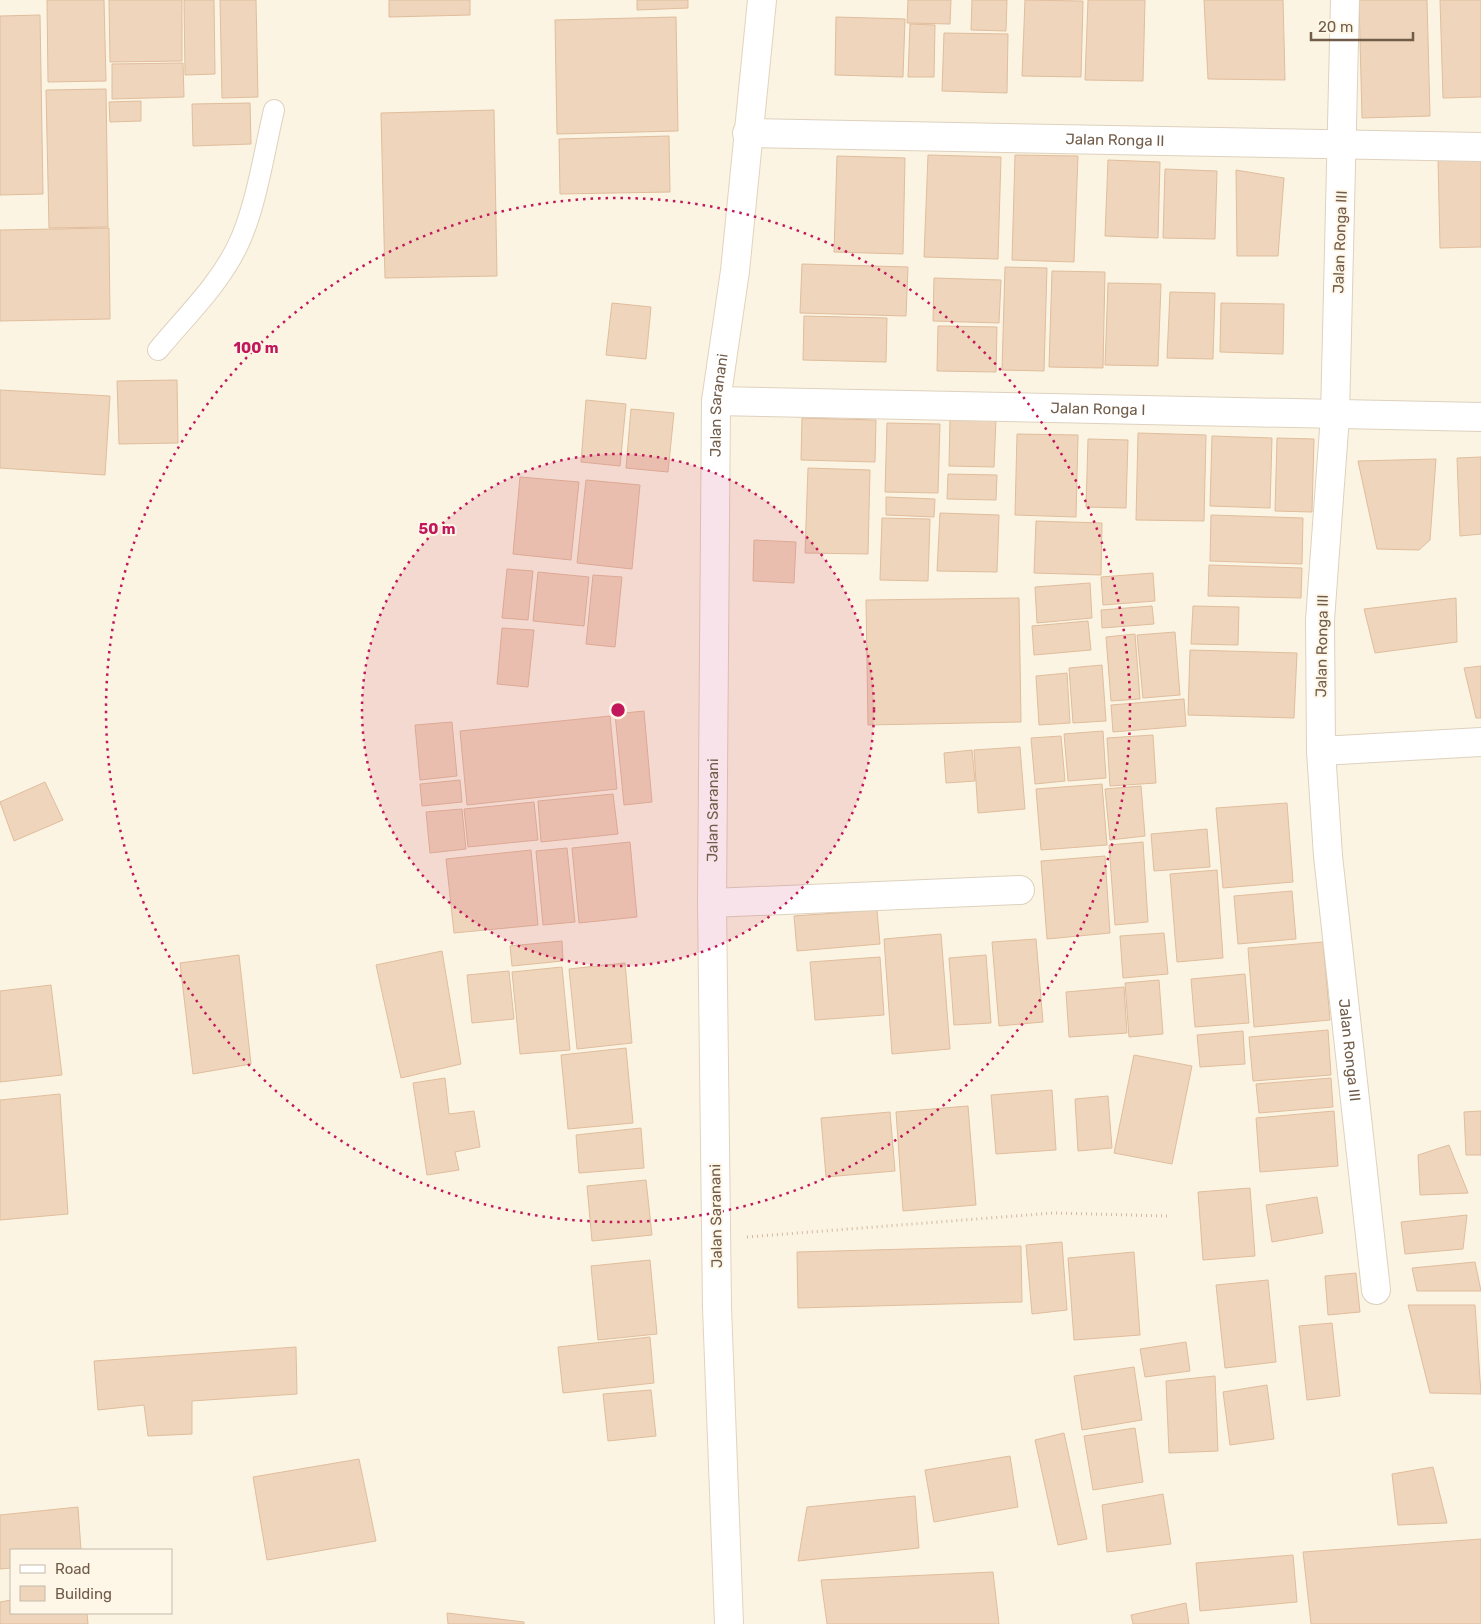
<svg xmlns="http://www.w3.org/2000/svg" width="1481" height="1624" viewBox="0 0 1481 1624" font-family="Rubik,sans-serif">
<style>
.building{fill:#efd5bb;stroke:#e0bd9d}
.lines{fill:none;stroke-linecap:round;stroke-linejoin:round}
.lane-casing{stroke:#ded1be;stroke-width:22}
.street-casing{stroke:#ded1be;stroke-width:30}
.secondary-casing{stroke:#e3d2bd;stroke-width:30}
.path{stroke:#d3b89f;stroke-width:3;stroke-dasharray:1 4;stroke-linecap:butt}
.lane{stroke:#fff;stroke-width:20}
.street{stroke:#fff;stroke-width:28}
.secondary{stroke:#fff;stroke-width:28}
.ring{fill:none;stroke:#c2185b;stroke-width:2.5;stroke-dasharray:2.5 5}
.labels{text-anchor:middle;dominant-baseline:central;stroke-width:4;stroke-linejoin:round;paint-order:stroke}
.street-label{font-size:15px;fill:#715c4a;stroke:#fef7e8}
.centre{fill:#c2185b;stroke:#fef7e8;stroke-width:2.5}
.ring-label{font-size:15px;text-anchor:middle;font-weight:bold;fill:#c2185b;stroke:#fef7e8;stroke-width:4;stroke-linejoin:round;paint-order:stroke}
</style>
<rect width="100%" height="100%" fill="#fbf4e2"/>
<g class="building">
<path d="M47,0H104L106,81L48,82Z"/>
<path d="M109,0H182V61L110,62Z"/>
<path d="M184,0H214L215,74L185,75Z"/>
<path d="M220,0H256L258,97L222,98Z"/>
<path d="M389,0H470V15L389,17Z"/>
<path d="M637,0H688V8L637,10Z"/>
<path d="M908,0H951L950,24L907,23Z"/>
<path d="M972,0H1007L1006,31L971,30Z"/>
<path d="M1025,0L1083,1L1081,77L1022,76Z"/>
<path d="M1088,0H1145L1143,81L1085,80Z"/>
<path d="M1204,0H1283L1285,80L1208,79Z"/>
<path d="M1359,0H1427L1430,116L1362,118Z"/>
<path d="M1440,0H1481V97L1443,98Z"/>
<path d="M40,15L43,194L0,195V16Z"/>
<path d="M676,17L678,131L557,134L555,20Z"/>
<path d="M836,17L905,19L903,77L835,75Z"/>
<path d="M910,24L935,25L934,77H908Z"/>
<path d="M944,33L1008,34L1007,93L942,91Z"/>
<path d="M183,63L184,97L112,99V64Z"/>
<path d="M106,89L108,227L49,228L46,90Z"/>
<path d="M141,101V121L110,122L109,102Z"/>
<path d="M250,103L251,144L193,146L192,104Z"/>
<path d="M494,110L497,276L385,278L381,113Z"/>
<path d="M669,136L670,192L560,194L559,139Z"/>
<path d="M928,155L1001,157L998,259L924,257Z"/>
<path d="M1015,155L1078,156L1074,262L1012,260Z"/>
<path d="M837,156L905,158L903,254L834,252Z"/>
<path d="M1481,157V247L1440,248L1438,159Z"/>
<path d="M1108,160L1160,162L1158,238L1105,236Z"/>
<path d="M1165,169L1217,171L1215,239L1163,238Z"/>
<path d="M1236,170L1284,178L1278,256H1237Z"/>
<path d="M109,228L110,319L0,321V230Z"/>
<path d="M802,264L908,267L906,316L800,313Z"/>
<path d="M1005,267L1047,268L1044,371L1002,370Z"/>
<path d="M1052,271L1105,272L1103,368L1049,367Z"/>
<path d="M934,278L1001,280L999,323L933,321Z"/>
<path d="M1108,283L1161,284L1158,366L1105,365Z"/>
<path d="M1170,292L1215,293L1213,359L1167,358Z"/>
<path d="M612,303L651,307L646,359L606,355Z"/>
<path d="M1221,303L1284,304L1283,354L1220,352Z"/>
<path d="M804,316L887,318L886,362L803,360Z"/>
<path d="M938,326L997,327L996,372L937,371Z"/>
<path d="M177,380L178,443L119,444L117,381Z"/>
<path d="M0,390L110,396L105,475L0,468Z"/>
<path d="M586,400L626,404L620,466L581,462Z"/>
<path d="M631,409L674,413L668,472L626,468Z"/>
<path d="M802,418L876,420L875,462L801,460Z"/>
<path d="M950,418L996,419L994,467L949,466Z"/>
<path d="M887,423L940,424L938,493L885,492Z"/>
<path d="M1138,433L1206,435L1204,521L1136,520Z"/>
<path d="M1017,434L1078,435L1076,517L1015,515Z"/>
<path d="M1212,436L1272,438L1270,508L1210,506Z"/>
<path d="M1277,438L1314,439L1312,512L1275,511Z"/>
<path d="M1088,439L1128,440L1126,508L1086,507Z"/>
<path d="M1481,457V534L1460,536L1457,458Z"/>
<path d="M1436,459L1430,540L1419,550L1377,549L1358,461Z"/>
<path d="M808,468L870,470L868,554L805,553Z"/>
<path d="M948,474L997,475L996,500L947,499Z"/>
<path d="M520,477L579,482L571,560L513,554Z"/>
<path d="M586,480L640,485L632,569L577,563Z"/>
<path d="M886,497L935,499L934,517L886,515Z"/>
<path d="M940,513L999,515L997,572L937,571Z"/>
<path d="M1211,515L1303,518L1302,564L1210,561Z"/>
<path d="M882,518L930,519L928,581L880,580Z"/>
<path d="M1036,521L1102,523L1101,575L1034,573Z"/>
<path d="M754,540L796,542L794,583L753,581Z"/>
<path d="M1209,565L1302,568L1301,598L1208,596Z"/>
<path d="M507,569L533,571L528,620L502,618Z"/>
<path d="M538,572L589,577L584,626L533,621Z"/>
<path d="M1153,573L1155,601L1103,605L1101,577Z"/>
<path d="M593,575L622,577L615,647L586,644Z"/>
<path d="M1090,583L1092,618L1037,623L1035,587Z"/>
<path d="M1019,598L1021,722L868,725L866,600Z"/>
<path d="M1456,598L1457,642L1375,653L1364,609Z"/>
<path d="M1152,606L1154,624L1102,628L1101,610Z"/>
<path d="M1193,606L1239,607L1238,645L1191,644Z"/>
<path d="M1088,621L1091,650L1034,655L1032,626Z"/>
<path d="M502,628L534,630L528,687L497,684Z"/>
<path d="M1175,632L1180,695L1143,698L1137,635Z"/>
<path d="M1135,634L1140,699L1111,701L1106,637Z"/>
<path d="M1190,650L1297,653L1294,718L1188,715Z"/>
<path d="M1102,665L1106,721L1073,723L1069,668Z"/>
<path d="M1481,666V718H1476L1464,668Z"/>
<path d="M1067,673L1070,723L1039,725L1036,676Z"/>
<path d="M1184,699L1186,726L1113,732L1111,705Z"/>
<path d="M644,711L652,802L624,805L615,714Z"/>
<path d="M610,716L617,789L467,805L460,731Z"/>
<path d="M452,722L457,776L420,780L415,725Z"/>
<path d="M1103,731L1106,778L1068,781L1064,734Z"/>
<path d="M1153,735L1156,783L1110,786L1107,738Z"/>
<path d="M1061,736L1065,781L1035,784L1031,738Z"/>
<path d="M1020,747L1025,809L978,813L974,750Z"/>
<path d="M972,750L975,781L946,783L944,753Z"/>
<path d="M460,780L462,802L422,806L420,784Z"/>
<path d="M45,782L63,820L14,841L0,802Z"/>
<path d="M1102,784L1107,845L1041,850L1036,789Z"/>
<path d="M1141,786L1145,836L1110,840L1105,789Z"/>
<path d="M613,794L618,834L541,842L538,801Z"/>
<path d="M534,802L538,840L468,847L464,809Z"/>
<path d="M1287,803L1293,882L1223,888L1216,808Z"/>
<path d="M462,809L466,849L430,853L426,812Z"/>
<path d="M1207,829L1210,867L1154,871L1151,834Z"/>
<path d="M630,842L637,917L579,923L572,848Z"/>
<path d="M1143,842L1148,922L1115,925L1109,845Z"/>
<path d="M567,848L575,922L543,925L536,851Z"/>
<path d="M531,850L538,925L454,933L446,859Z"/>
<path d="M1105,856L1110,933L1047,939L1041,861Z"/>
<path d="M1217,870L1223,958L1177,962L1170,874Z"/>
<path d="M1292,891L1296,939L1238,944L1234,896Z"/>
<path d="M877,910L880,944L797,951L794,916Z"/>
<path d="M1164,933L1168,974L1123,978L1120,936Z"/>
<path d="M941,934L950,1049L892,1054L884,939Z"/>
<path d="M1036,939L1043,1022L999,1026L992,942Z"/>
<path d="M562,941L563,961L512,966L510,946Z"/>
<path d="M1323,942L1330,1020L1254,1027L1248,948Z"/>
<path d="M442,951L461,1064L401,1078L376,965Z"/>
<path d="M239,955L251,1064L193,1074L180,963Z"/>
<path d="M986,955L991,1023L954,1025L949,958Z"/>
<path d="M880,957L884,1015L815,1020L810,962Z"/>
<path d="M625,963L632,1043L577,1049L569,969Z"/>
<path d="M562,967L570,1050L520,1054L512,972Z"/>
<path d="M509,971L514,1019L472,1023L467,975Z"/>
<path d="M1245,974L1249,1023L1195,1027L1191,979Z"/>
<path d="M1159,980L1163,1034L1129,1037L1125,983Z"/>
<path d="M51,985L62,1075L0,1082V991Z"/>
<path d="M1124,987L1127,1033L1069,1037L1066,992Z"/>
<path d="M1328,1030L1331,1075L1253,1081L1249,1037Z"/>
<path d="M1243,1031L1245,1064L1200,1067L1197,1035Z"/>
<path d="M626,1048L633,1123L568,1129L561,1055Z"/>
<path d="M1134,1055L1192,1066L1172,1164L1114,1153Z"/>
<path d="M445,1078L449,1114L474,1111L480,1147L455,1152L459,1170L427,1175L413,1083Z"/>
<path d="M1331,1078L1333,1107L1259,1113L1256,1084Z"/>
<path d="M1052,1090L1056,1150L996,1154L991,1095Z"/>
<path d="M60,1094L68,1214L0,1220V1100Z"/>
<path d="M1108,1096L1112,1148L1078,1151L1075,1099Z"/>
<path d="M968,1106L976,1205L903,1211L896,1112Z"/>
<path d="M1334,1111L1338,1166L1260,1172L1256,1118Z"/>
<path d="M1481,1111V1155H1466L1464,1112Z"/>
<path d="M890,1112L895,1171L826,1177L821,1118Z"/>
<path d="M641,1128L644,1168L579,1173L576,1135Z"/>
<path d="M1449,1145L1468,1193L1420,1195L1418,1155Z"/>
<path d="M646,1180L652,1235L592,1241L587,1186Z"/>
<path d="M1250,1188L1255,1256L1203,1260L1198,1192Z"/>
<path d="M1317,1197L1323,1233L1272,1242L1266,1205Z"/>
<path d="M1467,1215L1463,1249L1405,1254L1401,1222Z"/>
<path d="M1062,1242L1067,1310L1032,1314L1026,1245Z"/>
<path d="M1021,1246L1022,1302L798,1308L797,1252Z"/>
<path d="M1134,1252L1140,1335L1074,1340L1068,1258Z"/>
<path d="M650,1260L657,1334L598,1340L591,1266Z"/>
<path d="M1475,1262L1481,1291H1417L1412,1268Z"/>
<path d="M1356,1273L1360,1312L1328,1315L1325,1276Z"/>
<path d="M1268,1280L1276,1362L1225,1368L1216,1285Z"/>
<path d="M1408,1305H1475L1481,1394L1430,1393Z"/>
<path d="M1332,1323L1340,1396L1307,1400L1299,1326Z"/>
<path d="M650,1337L654,1383L563,1393L558,1347Z"/>
<path d="M1186,1342L1190,1371L1145,1377L1140,1349Z"/>
<path d="M296,1347L297,1394L192,1401V1434L148,1436L144,1405L98,1410L94,1361Z"/>
<path d="M1134,1367L1142,1420L1082,1430L1074,1376Z"/>
<path d="M1215,1376L1218,1451L1169,1453L1166,1381Z"/>
<path d="M1267,1385L1274,1439L1230,1445L1223,1392Z"/>
<path d="M651,1390L656,1436L608,1441L603,1394Z"/>
<path d="M1135,1428L1143,1482L1093,1490L1084,1436Z"/>
<path d="M1064,1433L1087,1539L1058,1545L1035,1440Z"/>
<path d="M1010,1456L1018,1507L934,1522L925,1470Z"/>
<path d="M359,1459L376,1541L267,1560L253,1477Z"/>
<path d="M1433,1467L1447,1523L1398,1525L1392,1474Z"/>
<path d="M1163,1494L1171,1544L1107,1552L1102,1505Z"/>
<path d="M915,1496L919,1548L798,1561L807,1507Z"/>
<path d="M78,1507L81,1550H11V1568L0,1569V1515Z"/>
<path d="M1481,1539V1624H1311L1303,1552Z"/>
<path d="M1293,1555L1297,1602L1200,1611L1196,1563Z"/>
<path d="M993,1572L999,1624H827L821,1580Z"/>
<path d="M11,1600V1613H87L88,1624H0V1602Z"/>
<path d="M1186,1603L1189,1624H1133L1131,1615Z"/>
<path d="M447,1613L524,1622V1624H448Z"/>
</g>
<g class="lines">
<g class="lane-casing">
<path id="lane" d="M158,350C185,317 218,286 237,247C256,209 264,152 274,110"/>
</g>
<g class="street-casing">
<g id="street">
<path id="s1" d="M1345,0L1335,416L1320,620L1321,751L1328,856L1376,1290"/>
<path id="s2" d="M747,133L1481,147"/>
<path id="s3" d="M716,401L1481,417"/>
<path d="M1321,751L1481,742"/>
<path d="M712,903L1020,890"/>
</g>
</g>
<g class="secondary-casing">
<g id="secondary">
<path id="s4" d="M729,1624L717,1307L712,903L716,401L735,271L762,0"/>
</g>
</g>
<path class="path" d="M747,1237L1053,1213L1170,1216"/>
<use href="#lane" class="lane"/>
<use href="#street" class="street"/>
<use href="#secondary" class="secondary"/>
</g>
<circle cx="618" cy="710" r="256" fill="#c2185b" fill-opacity=".12"/>
<g class="ring">
<circle cx="618" cy="710" r="256"/>
<circle cx="618" cy="710" r="512"/>
</g>
<g class="labels">
<g class="street-label">
<text stroke="none"><textPath href="#s2" startOffset="368">Jalan Ronga II</textPath></text>
<text transform="translate(1340 242) rotate(-88)">Jalan Ronga III</text>
<text stroke="none"><textPath href="#s4" startOffset="1219">Jalan Saranani</textPath></text>
<text stroke="none"><textPath href="#s3" startOffset="382">Jalan Ronga I</textPath></text>
<text transform="translate(1322 646) rotate(-89)">Jalan Ronga III</text>
<text stroke="none"><textPath href="#s4" startOffset="814">Jalan Saranani</textPath></text>
<text stroke="none"><textPath href="#s1" startOffset="1052">Jalan Ronga III</textPath></text>
<text transform="translate(716 1216) rotate(-91)">Jalan Saranani</text>
</g>
</g>
<circle cx="618" cy="710" r="8" class="centre"/>
<g class="ring-label">
<text x="256" y="353">100 m</text>
<text x="437" y="534">50 m</text>
</g>
<rect x="10" y="1549" width="162" height="65" fill="#fef7e8" stroke="#c6b9a9"/>
<rect x="20" y="1565" width="25" height="8" fill="#ffffff" stroke="#c6b9a9"/>
<text x="55" y="1574" font-size="15" fill="#715c4a">Road</text>
<rect x="20" y="1586" width="25" height="15" fill="#efd5bb" stroke="#c6b9a9"/>
<text x="55" y="1599" font-size="15" fill="#715c4a">Building</text>
<path d="M1311 32v8h102v-8" fill="none" stroke="#715c4a" stroke-width="2.5"/>
<text x="1318" y="32" font-size="15" fill="#715c4a" stroke="#fef7e8" stroke-width="4" paint-order="stroke">20 m</text>
</svg>
